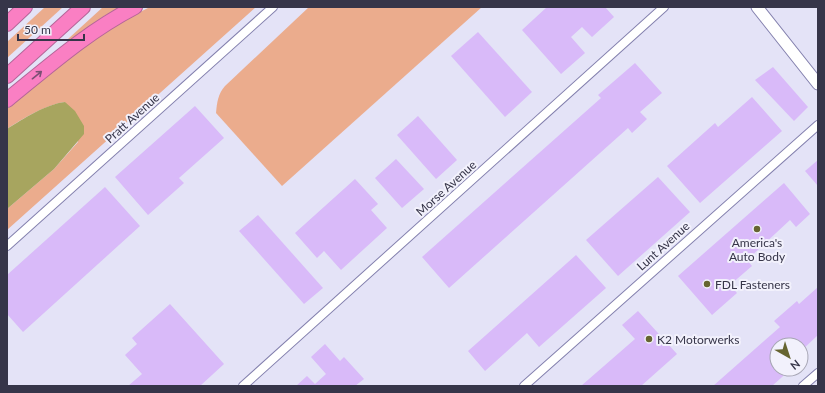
<svg xmlns="http://www.w3.org/2000/svg" width="825" height="393" viewBox="0 0 825 393" font-family="Lato,sans-serif">
<style>
.green{fill:#ebac8d}
.water{fill:#a7a55f}
.building{fill:#d9baf9}
.lines{fill:none;stroke-linecap:round;stroke-linejoin:round}
.street-casing{stroke:#8481ae;stroke-width:10}
.secondary-casing{stroke:#8481ae;stroke-width:13}
.highway-casing{stroke:#b56598;stroke-width:16}
.street{stroke:#fff;stroke-width:8}
.secondary{stroke:#fff;stroke-width:11}
.highway{stroke:#fa7fc3;stroke-width:14}
.oneway{stroke:#7b4f74}
.poi-dot{fill:#666431;stroke:#f2f1fc;stroke-width:1.5}
.labels{text-anchor:middle;dominant-baseline:central;stroke-width:4;stroke-linejoin:round;paint-order:stroke}
.street-label{font-size:12px;fill:#363549;stroke:#f2f1fc}
.poi-label{font-size:12px;fill:#363549;stroke:#f2f1fc;text-anchor:start}
</style>
<rect width="100%" height="100%" fill="#e4e3f7"/>
<g class="green">
<path d="M45,7H63L7,58V42Z"/>
<path d="M103,7H121L104,16L69,41L68,39Z"/>
<path d="M150,7H256L7,230V209L54,169L78,142L65,102C47,104 22,119 7,129V109C53,71 96,33 150,7Z"/>
<path d="M309,7H482L282,186L216,113C217,102 218,94 225,86Z"/>
</g>
<path class="water" d="M65,102L75,111L84,126V134L54,169L7,209V129C23,119 46,104 65,102Z"/>
<g class="building">
<path d="M547,7H605L614,17L592,37L582,27L571,37L585,53L561,74L522,30Z"/>
<path d="M478,32L532,92L505,117L451,56Z"/>
<path d="M635,63L662,93L640,112L647,119L632,133L628,128L449,288L422,257L601,98L598,95Z"/>
<path d="M773,67L808,107L794,121L755,80Z"/>
<path d="M752,97L782,131L700,203L667,166L715,123L718,127Z"/>
<path d="M195,106L224,138L179,178L184,183L148,215L115,177Z"/>
<path d="M418,116L457,160L436,179L397,135Z"/>
<path d="M396,159L424,189L402,208L375,178Z"/>
<path d="M818,160V186L805,171Z"/>
<path d="M658,177L690,212L618,276L586,240Z"/>
<path d="M355,179L378,204L371,210L387,228L341,270L324,251L317,258L295,233Z"/>
<path d="M784,183L810,214L796,227L790,220L747,260L752,266L730,285L737,293L712,315L678,276Z"/>
<path d="M105,187L140,226L23,332L7,314V275Z"/>
<path d="M258,215L323,288L304,304L239,231Z"/>
<path d="M576,255L606,288L539,347L527,333L485,371L468,351Z"/>
<path d="M818,287V335L801,351V345H777V369H791L772,386H713L780,327L774,321L797,301L799,304Z"/>
<path d="M170,304L224,364L200,386H128L142,374L125,355L137,344L132,338Z"/>
<path d="M638,311L677,354L641,386H581L635,339L622,325Z"/>
<path d="M325,344L340,361L344,357L364,379L355,386H296L307,376L315,384L326,374L311,357Z"/>
</g>
<g class="lines">
<g class="street-casing">
<g id="street">
<path d="M7,246L273,7"/>
<path d="M243,386L664,7"/>
<path d="M524,386L818,125"/>
<path d="M803,386L818,373"/>
</g>
</g>
<g class="secondary-casing">
<path id="secondary" d="M757,7L818,84"/>
</g>
<g class="highway-casing">
<g id="highway">
<path d="M7,24L25,7"/>
<path d="M7,76L83,7"/>
<path d="M7,100C49,66 87,32 135,7"/>
</g>
</g>
<use href="#street" class="street"/>
<use href="#secondary" class="secondary"/>
<use href="#highway" class="highway"/>
</g>
<defs><path id="oneway-shaft" d="M-6 0H5M1.5-3L5.5 0L1.5 3" fill="none" stroke-width="1.6" stroke-linecap="round" stroke-linejoin="round"/></defs>
<use class="oneway" href="#oneway-shaft" transform="translate(37 75) rotate(-39)"/>
<g class="poi-dot">
<circle cx="757" cy="229" r="4"/>
<circle cx="707" cy="284" r="4"/>
<circle cx="649" cy="339" r="4"/>
</g>
<g class="labels">
<g class="street-label">
<text transform="translate(132 118) rotate(-42)">Pratt Avenue</text>
<text transform="translate(446 188) rotate(-42)">Morse Avenue</text>
<text transform="translate(663 246) rotate(-42)">Lunt Avenue</text>
</g>
<g class="poi-label">
<text x="757" y="242" text-anchor="middle">America's<tspan x="757" dy="14">Auto Body</tspan></text>
<text x="715" y="284">FDL Fasteners</text>
<text x="657" y="339">K2 Motorwerks</text>
</g>
</g>
<rect width="825" height="393" fill="none" stroke="#363549" stroke-width="16"/>
<g transform="translate(789 357) rotate(141)"><circle r="19" fill="#f2f1fc" stroke="#a7a6b4"/>
<path d="M0-3L7 15L0 10L-7 15Z" fill="#666431"/>
<text y="-6" font-size="11" font-weight="bold" text-anchor="middle" fill="#363549">N</text>
</g>
<path d="M18 34v6h66v-6" fill="none" stroke="#363549" stroke-width="2"/>
<text x="24" y="34" font-size="12" fill="#363549" stroke="#f2f1fc" stroke-width="3" paint-order="stroke">50 m</text>
</svg>
